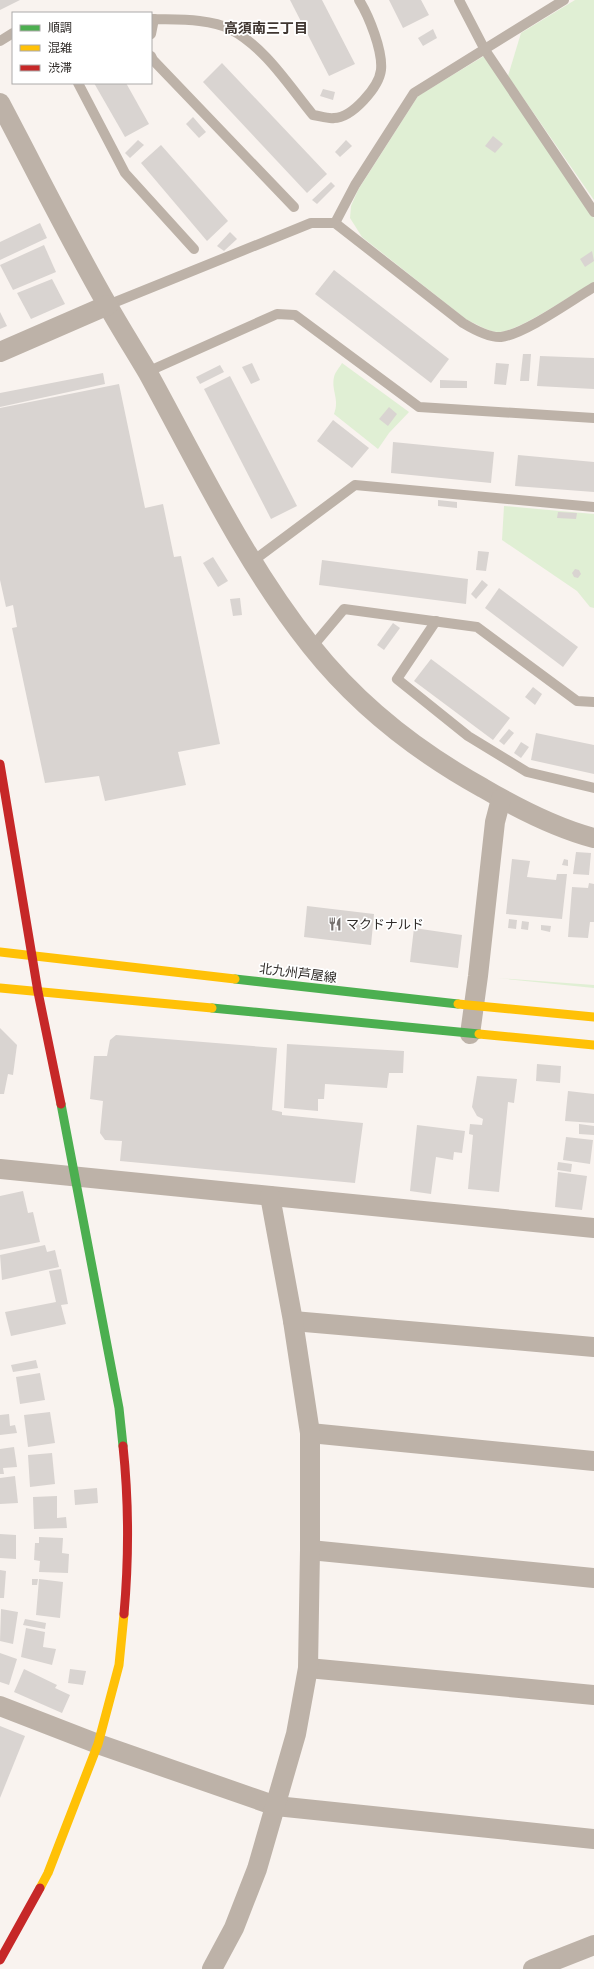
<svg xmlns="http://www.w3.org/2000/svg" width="594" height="1969" viewBox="0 0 594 1969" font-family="Helvetica,'Noto Sans JP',sans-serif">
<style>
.green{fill:#e0efd4}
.building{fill:#d9d4d1}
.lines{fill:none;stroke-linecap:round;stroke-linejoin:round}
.lane{stroke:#bdb2a8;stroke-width:10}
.street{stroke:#bdb2a8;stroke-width:20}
.fast{stroke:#4caf50;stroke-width:9}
.slow{stroke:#ffc107;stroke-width:9}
.jam{stroke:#c62828;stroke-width:9}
.labels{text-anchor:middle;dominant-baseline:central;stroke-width:3.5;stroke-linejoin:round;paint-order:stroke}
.poi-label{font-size:13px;fill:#2f2b28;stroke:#fff;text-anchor:start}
.street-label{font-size:13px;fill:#2f2b28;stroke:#fff}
.neighbourhood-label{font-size:14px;font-weight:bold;fill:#3f3631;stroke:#fff}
</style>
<rect width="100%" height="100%" fill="#f9f3ef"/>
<g class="green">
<path d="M575,0H594V200L508,76L521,33Z"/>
<path d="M484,56L594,218V282C576,292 516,333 499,332C488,332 477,324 467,320L362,237L350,218L351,206L358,190L418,96Z"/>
<path d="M342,363L409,412L389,433L378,449L334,414C340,399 331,391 334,377C335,372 340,367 342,363Z"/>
<path d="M504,506L594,514V608L590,607L577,591L502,540Z"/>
<path d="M497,978L594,985V988Z"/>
</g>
<g class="building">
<path d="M0,0H20L0,10Z"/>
<path d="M290,0H322L355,64L329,76Z"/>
<path d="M389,0H421L429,15L403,28Z"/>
<path d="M433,29L437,38L423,46L418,38Z"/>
<path d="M222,63L327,174L307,193L203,82Z"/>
<path d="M94,83H126L149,124L125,137Z"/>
<path d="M323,89L335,92L333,100L320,96Z"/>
<path d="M193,117L206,132L199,138L186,124Z"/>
<path d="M493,136L503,144L495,153L485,146Z"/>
<path d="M138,140L144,145L130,158L125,153Z"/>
<path d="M346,140L352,146L340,157L335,152Z"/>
<path d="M161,145L228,221L207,241L141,163Z"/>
<path d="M331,182L335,186L317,204L312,200Z"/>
<path d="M40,223L47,238L0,260V242Z"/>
<path d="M230,232L237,239L224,251L217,246Z"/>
<path d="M44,245L56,272L13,290L0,265Z"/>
<path d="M592,251L594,261L585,267L580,259Z"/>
<path d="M334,270L449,359L431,383L315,294Z"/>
<path d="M52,279L65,304L31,319L17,293Z"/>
<path d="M0,312L7,326L0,329Z"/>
<path d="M523,354H531L529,381H520Z"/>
<path d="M540,356L594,358V389L537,386Z"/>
<path d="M252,363L260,380L251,384L242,367Z"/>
<path d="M496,363L509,364L506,385L494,384Z"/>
<path d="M220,365L224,372L200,384L196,377Z"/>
<path d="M103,373L105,384L0,407V393Z"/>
<path d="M230,376L297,506L271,519L204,389Z"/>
<path d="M440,380L467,381V388H440Z"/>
<path d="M119,384L145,508L163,504L174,557L181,556L220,744L178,752L186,785L105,801L99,776L45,783L12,628L17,627L13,605L6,607L0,580V408Z"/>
<path d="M389,407L397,414L388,426L379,419Z"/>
<path d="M333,420L369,448L352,468L317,441Z"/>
<path d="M393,442L494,452L491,483L391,473Z"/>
<path d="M518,455L594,462V492L515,486Z"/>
<path d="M438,500L457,502V508L438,506Z"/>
<path d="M558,512L577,513L576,519L557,518Z"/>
<path d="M478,551L489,552L486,571L476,570Z"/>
<path d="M213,557L228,581L218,587L203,563Z"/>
<path d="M322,560L468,579L466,604L319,585Z"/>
<path d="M575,569L579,570L581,574L578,578L574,577L572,573Z"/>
<path d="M482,580L488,585L476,599L471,594Z"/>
<path d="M499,588L578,647L563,667L485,608Z"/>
<path d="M240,598L242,615L233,616L230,599Z"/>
<path d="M393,623L400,628L384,650L377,645Z"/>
<path d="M431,659L510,718L493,740L414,681Z"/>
<path d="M533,687L542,694L535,705L525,697Z"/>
<path d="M509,729L514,733L504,745L499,741Z"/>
<path d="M536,733L594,745V774L531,760Z"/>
<path d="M521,742L529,747L521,758L514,753Z"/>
<path d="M576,852L591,853L589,875L573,874Z"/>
<path d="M512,859L530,861L527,877L556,880L557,874H567L562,919L506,914Z"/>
<path d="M564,859L568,860V866L562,865Z"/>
<path d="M589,883L594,884V922H590L588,938L568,937L572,887L588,888Z"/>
<path d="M307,906L374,914L371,945L304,937Z"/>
<path d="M509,919L517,920L516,929L508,928Z"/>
<path d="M522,921L529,922L528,930L521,929Z"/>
<path d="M541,925L551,926L550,932L541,930Z"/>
<path d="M414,928L462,935L458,968L410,962Z"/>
<path d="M0,1028L17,1045L13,1075L8,1074L4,1094H0Z"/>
<path d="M116,1035L277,1048L272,1110L282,1112V1115L363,1123L355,1183L120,1161L122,1141L105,1140L100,1133L103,1101L90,1099L94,1056H107L110,1040Z"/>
<path d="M287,1044L404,1051L403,1073H389L387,1088L325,1084L324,1099H318V1111L284,1108Z"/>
<path d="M537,1064L561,1066L560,1083L536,1081Z"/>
<path d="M477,1076L517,1079L514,1103L508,1102L499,1192L468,1189L473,1135L469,1134L470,1124L482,1125L483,1119L477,1116L472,1107Z"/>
<path d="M568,1091L594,1094V1123L565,1121Z"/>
<path d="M579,1124L594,1126V1135L579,1134Z"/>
<path d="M417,1125L465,1131L462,1153L454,1152L453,1160L436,1157L431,1194L410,1191Z"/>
<path d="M566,1137L593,1140L590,1164L563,1160Z"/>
<path d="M558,1162L572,1164L571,1172L557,1170Z"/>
<path d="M558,1172L587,1176L582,1210L555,1207Z"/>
<path d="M23,1191L28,1213L33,1212L40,1242L0,1250V1196Z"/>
<path d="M45,1245L47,1252L55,1250L59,1267L2,1280L0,1255Z"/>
<path d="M61,1269L68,1304L61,1305L66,1324L11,1336L5,1312L56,1302L49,1271Z"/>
<path d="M36,1360L38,1368L13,1372L11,1365Z"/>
<path d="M40,1373L45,1400L20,1404L16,1377Z"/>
<path d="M50,1412L55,1443L28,1447L24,1415Z"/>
<path d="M9,1414L10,1426L15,1425L17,1433L0,1435V1415Z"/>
<path d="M14,1447L17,1467L3,1468L4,1474H0V1449Z"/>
<path d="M52,1453L55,1484L30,1487L28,1455Z"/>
<path d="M15,1476L18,1503L0,1504V1478Z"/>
<path d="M97,1488L98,1503L75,1505L74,1490Z"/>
<path d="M57,1496V1518L66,1517L67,1528L34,1529L33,1497Z"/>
<path d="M0,1534L16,1535V1559L0,1558Z"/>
<path d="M39,1537L63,1538L62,1553L69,1554L68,1573L39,1572L40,1561L34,1560L35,1543H39Z"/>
<path d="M0,1570L6,1571L4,1598H0Z"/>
<path d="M32,1579H38L37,1585H32Z"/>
<path d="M39,1579L63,1582L60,1618L36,1615Z"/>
<path d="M1,1609L18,1612L13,1644L0,1641Z"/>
<path d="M25,1619L46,1623L45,1629L23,1625Z"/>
<path d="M26,1628L45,1632L43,1647L56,1649L52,1665L21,1657Z"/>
<path d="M0,1653L17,1659L9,1685L0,1682Z"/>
<path d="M24,1669L57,1685L55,1688L70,1695L62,1713L14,1692Z"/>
<path d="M70,1669L86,1671L83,1685L68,1683Z"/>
<path d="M0,1726L25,1736L0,1798Z"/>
</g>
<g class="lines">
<g class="lane">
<path d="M459,0L485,50L594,212"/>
<path d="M151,19C174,20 209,18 230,29C265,47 289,86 313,115C320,116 328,119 334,118C352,118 379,87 381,70C383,51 369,16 359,0"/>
<path d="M151,34L154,19"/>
<path d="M0,41L13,33"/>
<path d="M151,56L153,60L294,207"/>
<path d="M78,83L125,173L194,249"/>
<path d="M335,223L355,185L414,93L564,0"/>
<path d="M108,305L311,223H335L463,323C473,329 489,338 501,337C525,334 572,300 594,287"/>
<path d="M147,372L277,314L295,315L419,407L594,418"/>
<path d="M253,561L355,485L594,507"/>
<path d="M436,621L397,679L468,736L527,772L594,788"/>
<path d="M312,647L344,609L477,627L577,701L594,702"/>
</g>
<g class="street">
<path d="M0,103C36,171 70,240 108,306C121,329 135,351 148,373C199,466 245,563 311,646C357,704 418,752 483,788C517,808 556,828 594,838"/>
<path d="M0,352L108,305"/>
<path d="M470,1034L478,976L495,822L501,799"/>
<path d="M0,1169L594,1228"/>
<path d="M293,1321L594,1347"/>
<path d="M310,1433L594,1461"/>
<path d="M310,1550L594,1578"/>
<path d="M308,1668L594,1695"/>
<path d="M0,1706L98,1744L276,1806L594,1839"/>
<path d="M212,1969L234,1928L257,1869L296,1734L308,1668L310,1550V1433L293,1321L270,1196"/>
<path d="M533,1969L594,1945"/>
</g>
<g class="fast">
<path d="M235,979L458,1004"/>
<path d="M212,1008L479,1034"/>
<path d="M61,1104L119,1408L123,1446"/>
</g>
<g class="slow">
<path d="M0,952L235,979"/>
<path d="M0,988L212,1008"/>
<path d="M458,1004L594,1017"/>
<path d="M479,1034L594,1045"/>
<path d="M40,1888L48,1873L98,1744L119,1665L124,1614"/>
</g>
<g class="jam">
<path d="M0,764L38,992L61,1104"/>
<path d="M123,1446C129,1503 129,1557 124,1614"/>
<path d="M0,1960L40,1888"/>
</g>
</g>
<defs>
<g id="restaurant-bare" transform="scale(1.08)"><path d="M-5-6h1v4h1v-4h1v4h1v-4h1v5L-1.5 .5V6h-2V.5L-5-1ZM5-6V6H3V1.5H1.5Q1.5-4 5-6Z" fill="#76716e" stroke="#fff" stroke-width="2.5" paint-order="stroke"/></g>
</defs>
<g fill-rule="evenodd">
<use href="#restaurant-bare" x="335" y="924"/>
</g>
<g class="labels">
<g class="poi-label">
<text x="346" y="924">マクドナルド</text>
</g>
<g class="street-label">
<text transform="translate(298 973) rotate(7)">北九州芦屋線</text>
</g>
<g class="neighbourhood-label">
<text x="266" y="28">高須南三丁目</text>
</g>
</g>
<rect x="12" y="12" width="140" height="72" fill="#ffffff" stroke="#acaaa9"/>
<rect x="20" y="25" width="20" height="6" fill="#4caf50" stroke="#acaaa9"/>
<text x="48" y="32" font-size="12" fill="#2f2b28">順調</text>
<rect x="20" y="45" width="20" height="6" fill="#ffc107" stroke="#acaaa9"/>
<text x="48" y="52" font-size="12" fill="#2f2b28">混雑</text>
<rect x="20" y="65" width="20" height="6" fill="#c62828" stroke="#acaaa9"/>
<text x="48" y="72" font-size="12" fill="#2f2b28">渋滞</text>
</svg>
